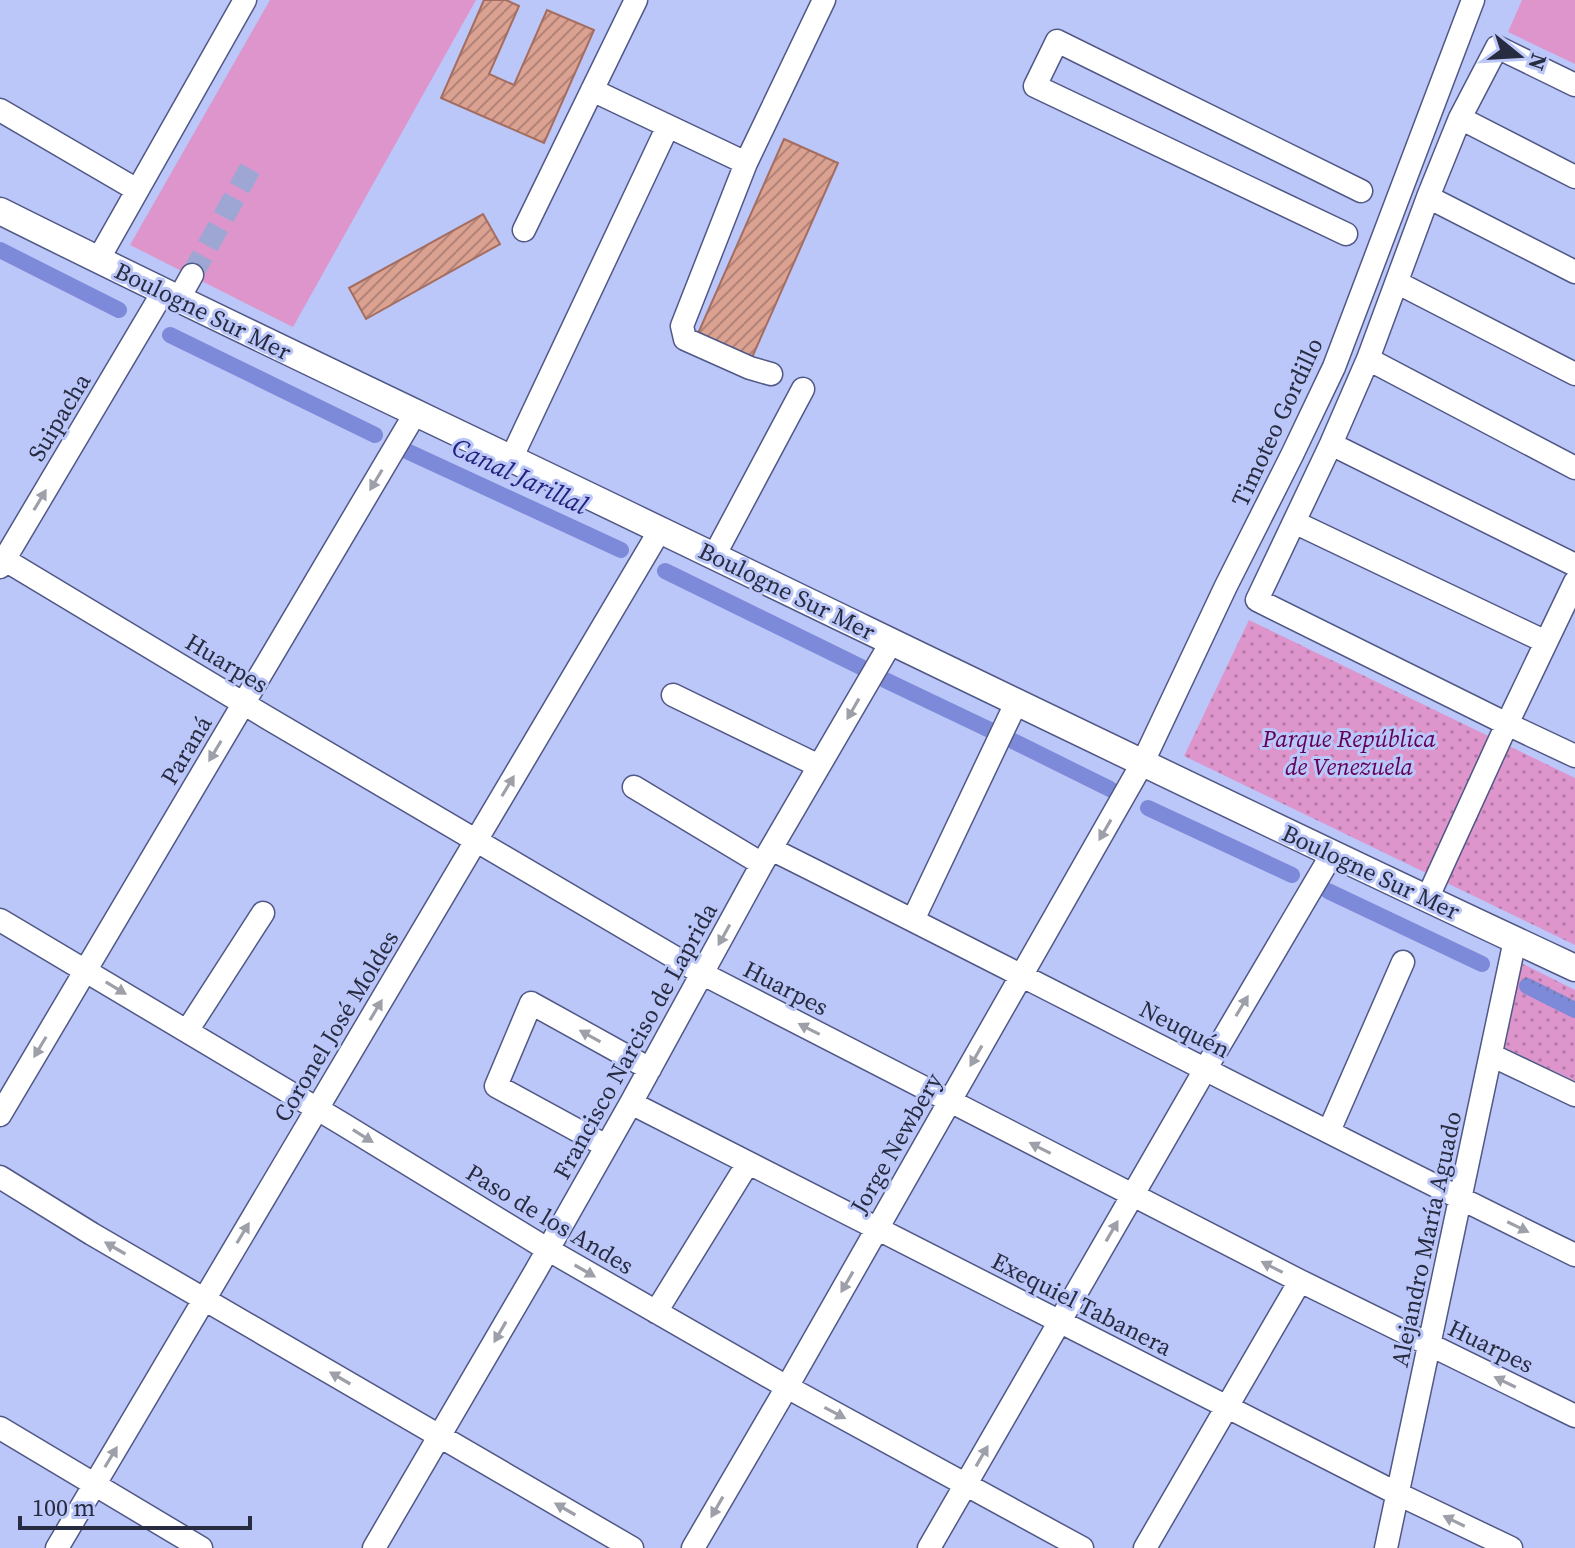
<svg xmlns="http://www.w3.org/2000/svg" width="1575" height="1548" viewBox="0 0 1575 1548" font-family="'Source Serif 4',serif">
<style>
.green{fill:#de95cc}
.park{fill:url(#park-dots)}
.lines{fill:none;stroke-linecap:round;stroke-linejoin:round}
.canal{stroke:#7d89d9;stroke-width:16}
.building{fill:url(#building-hatch);stroke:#a46d5f;stroke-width:2}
.minor-tunnel{stroke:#9ea7d4;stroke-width:22;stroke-dasharray:22 11;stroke-linecap:butt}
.minor-casing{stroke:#505885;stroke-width:25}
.major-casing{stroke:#505885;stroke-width:29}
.path{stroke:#757ca0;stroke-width:3;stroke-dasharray:2 6;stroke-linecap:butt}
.minor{stroke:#fff;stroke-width:22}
.major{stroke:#fff;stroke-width:26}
.oneway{fill:#9ea0a9}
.labels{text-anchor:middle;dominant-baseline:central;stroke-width:6;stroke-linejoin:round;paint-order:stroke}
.street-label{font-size:24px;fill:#282c40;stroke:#bbc6f9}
.park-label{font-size:24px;font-style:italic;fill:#610054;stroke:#bbc6f9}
.water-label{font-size:26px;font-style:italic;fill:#26237f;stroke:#bbc6f9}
</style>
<defs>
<pattern id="park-dots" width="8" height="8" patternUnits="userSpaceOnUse" patternTransform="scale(2)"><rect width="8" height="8" fill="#de95cc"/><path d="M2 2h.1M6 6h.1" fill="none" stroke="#b47aa7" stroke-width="1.8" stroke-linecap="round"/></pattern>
<pattern id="building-hatch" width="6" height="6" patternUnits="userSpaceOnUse" patternTransform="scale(2)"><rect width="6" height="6" fill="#dba191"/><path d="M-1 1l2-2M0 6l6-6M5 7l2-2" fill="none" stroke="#b28378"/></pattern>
</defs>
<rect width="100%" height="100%" fill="#bbc6f9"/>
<path class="green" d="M270 0H476L293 327 130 245Z
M1522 0H1575V64L1508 32Z"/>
<path class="park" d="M1249 620 1575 778V945L1184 756Z
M1521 963 1575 990V1081L1501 1046Z"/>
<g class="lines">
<path class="canal" d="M0 250 119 310
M170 335 375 435
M398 447 621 550
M665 571 861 667
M885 680 992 731
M1013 741 1110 789
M1148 808 1292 875
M1328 891 1482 964
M1527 986 1575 1010"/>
</g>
<path class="building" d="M484 0H506L519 6 489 74 514 85 547 10 594 30 544 143 441 98Z
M784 139 838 163 750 362 696 338Z
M483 214 500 244 366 319 349 288Z"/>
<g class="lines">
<path class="minor-tunnel" d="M192 275 252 165"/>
<g class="minor-casing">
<path id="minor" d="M1575 85 1497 47 1460 118 1428 197 1368 359 1331 444 1257 600 1507 724 1575 756
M592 90 746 163
M0 110 137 190
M1460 118 1575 177
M1428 197 1575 272
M524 230 636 0
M1346 234 1035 86 1057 41 1361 191
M98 260 245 0
M1398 283 1575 374
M178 300 192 275
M1368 359 1575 468
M771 374 750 368 685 339 682 326 746 163 824 0
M1331 444 1575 565
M511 459 668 126
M1294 522 1546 642
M714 556 803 389
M0 557 266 717 703 974 1300 1281 1575 1416
M0 567 163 292
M673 695 819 766
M634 787 762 864
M771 849C1040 983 1305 1123 1575 1255
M1427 899 1507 724 1575 582
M0 920 341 1123 547 1249 787 1387 1082 1548
M913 920 1017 701
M187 1031 263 913
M1491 1055 1575 1095
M631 1103 1398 1494 1511 1548
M0 1115 416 412
M1329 1131 1403 962
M606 1146 496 1086 531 1003 650 1069
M0 1177 92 1234 632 1548
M656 1312 748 1163
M0 1428 201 1548
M57 1548 660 530
M374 1548 534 1274 631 1103 762 864 892 641
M693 1548 787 1387 1143 762 1226 586 1292 455 1334 367 1473 0
M929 1548 1206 1068 1332 854
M1145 1548 1300 1281
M1386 1548 1515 940"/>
</g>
<g class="major-casing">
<path id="major" d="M0 211C220 321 443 425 664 532 967 678 1270 826 1575 968"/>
</g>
<path class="path" d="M1525 978 1575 1003"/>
<use href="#minor" class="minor"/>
<use href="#major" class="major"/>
</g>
<defs><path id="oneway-solid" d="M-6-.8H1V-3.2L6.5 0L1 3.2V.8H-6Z" transform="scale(2)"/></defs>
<g class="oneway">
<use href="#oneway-solid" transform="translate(376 480) rotate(121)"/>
<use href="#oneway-solid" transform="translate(40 500) rotate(-59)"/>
<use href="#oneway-solid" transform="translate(853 709) rotate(120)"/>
<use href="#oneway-solid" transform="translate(215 751) rotate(121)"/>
<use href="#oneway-solid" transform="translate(508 786) rotate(-59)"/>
<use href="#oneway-solid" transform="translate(1105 830) rotate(120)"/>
<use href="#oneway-solid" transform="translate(724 935) rotate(119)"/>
<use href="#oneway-solid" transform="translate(116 988) rotate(31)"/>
<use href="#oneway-solid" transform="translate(1242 1006) rotate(-59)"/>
<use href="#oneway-solid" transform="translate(376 1010) rotate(-59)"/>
<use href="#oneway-solid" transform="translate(809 1029) rotate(-153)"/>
<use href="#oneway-solid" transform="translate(590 1036) rotate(-151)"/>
<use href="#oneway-solid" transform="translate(40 1047) rotate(121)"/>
<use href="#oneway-solid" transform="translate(976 1056) rotate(120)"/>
<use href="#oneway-solid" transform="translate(363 1136) rotate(32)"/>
<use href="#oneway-solid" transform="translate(1040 1148) rotate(-153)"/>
<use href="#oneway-solid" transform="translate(1518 1227) rotate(26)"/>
<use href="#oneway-solid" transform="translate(1112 1231) rotate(-60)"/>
<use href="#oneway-solid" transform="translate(243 1233) rotate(-59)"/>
<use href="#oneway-solid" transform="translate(115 1248) rotate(-150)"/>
<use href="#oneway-solid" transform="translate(1272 1267) rotate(-153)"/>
<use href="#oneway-solid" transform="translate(585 1271) rotate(30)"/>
<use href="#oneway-solid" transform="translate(847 1282) rotate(120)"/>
<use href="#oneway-solid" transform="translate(500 1332) rotate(120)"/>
<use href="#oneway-solid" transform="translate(340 1378) rotate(-150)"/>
<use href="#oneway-solid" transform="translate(1505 1382) rotate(-154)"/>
<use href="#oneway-solid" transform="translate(835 1413) rotate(28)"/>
<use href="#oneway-solid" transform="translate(982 1456) rotate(-60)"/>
<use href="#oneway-solid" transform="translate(111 1457) rotate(-59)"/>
<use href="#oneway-solid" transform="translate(717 1507) rotate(120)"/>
<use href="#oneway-solid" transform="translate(565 1509) rotate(-150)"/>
<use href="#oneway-solid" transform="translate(1454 1521) rotate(-154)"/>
</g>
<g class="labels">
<g class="street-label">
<text transform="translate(203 311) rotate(26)">Boulogne Sur Mer</text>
<text transform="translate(59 417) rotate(-59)">Suipacha</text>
<text transform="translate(1277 422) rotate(-65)">Timoteo Gordillo</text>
<text transform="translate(787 591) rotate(26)">Boulogne Sur Mer</text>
<text transform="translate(227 663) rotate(31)">Huarpes</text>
<text transform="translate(186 750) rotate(-59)">Paraná</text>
<text transform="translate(1371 872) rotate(25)">Boulogne Sur Mer</text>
<text transform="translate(786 988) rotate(27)">Huarpes</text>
<text transform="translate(336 1026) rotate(-59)">Coronel José Moldes</text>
<text transform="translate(1185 1029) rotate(27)">Neuquén</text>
<text transform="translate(635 1041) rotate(-61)">Francisco Narciso de Laprida</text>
<text transform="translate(896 1143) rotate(-60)">Jorge Newbery</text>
<text transform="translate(550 1219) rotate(31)">Paso de los Andes</text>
<text transform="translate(1426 1239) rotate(-78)">Alejandro María Aguado</text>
<text transform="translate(1082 1304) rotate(27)">Exequiel Tabanera</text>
<text transform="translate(1491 1346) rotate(26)">Huarpes</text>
</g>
<g class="park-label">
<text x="1349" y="738">Parque República<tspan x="1349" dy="28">de Venezuela</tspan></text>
</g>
<g class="water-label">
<text transform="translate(520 476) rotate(25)">Canal Jarillal</text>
</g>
</g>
<g transform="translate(1519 56) rotate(108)" stroke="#bbc6f9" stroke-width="6" paint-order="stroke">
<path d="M0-6L14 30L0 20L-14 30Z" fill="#282c40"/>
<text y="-12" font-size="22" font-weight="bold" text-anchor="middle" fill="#282c40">N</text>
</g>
<path d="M20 1516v12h230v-12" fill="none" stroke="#282c40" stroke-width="4"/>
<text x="32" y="1516" font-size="24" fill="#282c40" stroke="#bbc6f9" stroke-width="6" paint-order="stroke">100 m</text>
</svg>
